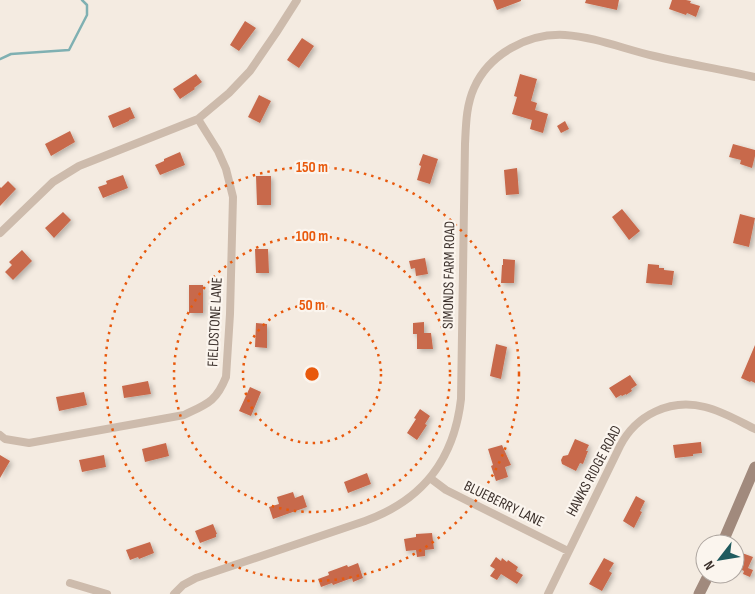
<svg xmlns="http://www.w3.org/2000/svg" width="755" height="594" viewBox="0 0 755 594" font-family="'Sofia Sans Condensed',sans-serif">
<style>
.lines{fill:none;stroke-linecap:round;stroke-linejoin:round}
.stream{stroke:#7fb0b2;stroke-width:2.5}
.building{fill:#c8694b;filter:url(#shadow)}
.minor{stroke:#cdbbac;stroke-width:8}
.secondary{stroke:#a18a7d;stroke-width:11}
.ring{fill:none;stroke:#e8590c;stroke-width:2.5;stroke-dasharray:2.5 5}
.labels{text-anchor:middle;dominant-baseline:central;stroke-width:4.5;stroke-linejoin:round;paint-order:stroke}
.street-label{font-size:15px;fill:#3b302b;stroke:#fbf5ee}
.centre{fill:#e8590c;stroke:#fbf5ee;stroke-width:2.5}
.ring-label{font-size:15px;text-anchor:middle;font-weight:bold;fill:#e8590c;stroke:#fbf5ee;stroke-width:4.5;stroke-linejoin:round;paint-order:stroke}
</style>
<defs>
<filter id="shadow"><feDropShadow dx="2.5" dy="2.5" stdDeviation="2.5" flood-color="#0004"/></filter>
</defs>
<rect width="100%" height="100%" fill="#f4ebe1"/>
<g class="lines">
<path class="stream" d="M0 59 11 54 69 50 87 15V5L82 0"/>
</g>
<path class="building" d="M493 0H521V1L497 10Z
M586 0H619L617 10 585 3Z
M672 0H686L691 1 690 3 700 6 696 17 687 13 686 15 669 9Z
M245 21 256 28 239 51 230 45Z
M302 38 314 46 299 68 287 60Z
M196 74 202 82 194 88 195 89 180 99 173 89Z
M520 74 537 79 531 101 537 103 535 110 548 114 543 133 530 129 532 120 512 114 517 97 514 96Z
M259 95 271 101 260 123 248 117Z
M130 107 135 118 129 120V121L113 128 108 116Z
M565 121 569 129 561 133 557 126Z
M70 131 75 142 51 156 45 144Z
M733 144 755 150V156L752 168 740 164 741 160 729 157Z
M180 152 185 165 160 175 155 165 164 161V159Z
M423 154 438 159 430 184 417 180 421 166 419 165Z
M517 168 519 194 506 195 504 170Z
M123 175 128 188 103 198 98 187 107 184 106 181Z
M256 176H271V205H257Z
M8 181 16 189 0 206V187L1 188Z
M622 209 640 231 629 240 612 217Z
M63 212 71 220 54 238 45 228Z
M740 214 755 218 749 247 733 243Z
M255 249H268L269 273H256Z
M22 250 32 261 13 280 5 272 12 265 9 262Z
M425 258 428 274 416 276 415 268 411 269 409 261Z
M503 259 515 260 514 283H501L502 265H503Z
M648 264 659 265V268H664V270L674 271 672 285 646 283Z
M189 285H203V313H189Z
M424 322V333H431L433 349H417V334H413V323Z
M256 323 267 324V348L255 347Z
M496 344 507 347 501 379 490 376Z
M755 345V383L751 381 750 382 741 378Z
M630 375 637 385 631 389 632 391 626 395V394L622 396 621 395 616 398 609 388Z
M148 381 151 394 124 398 122 386Z
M250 387 261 392 251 416 239 411Z
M84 392 87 405 59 411 56 397Z
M420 409 430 416 425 424 427 425 417 440 407 433 416 419 414 418Z
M575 439 589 445 586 451H588L583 464 580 463 576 471 562 464 561 460 563 456 568 455Z
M701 442 702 453 693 454V456L675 458 673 445Z
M166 443 169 456 145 462 142 449Z
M502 445 511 465 505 467 508 477 496 481 491 466 493 465 488 449Z
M0 455 10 461 0 478Z
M104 455 106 467 82 472 79 460Z
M367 473 371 484 348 493 344 482Z
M293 492 295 498 303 495 307 507 273 519 269 507 279 504 277 497Z
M636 496 645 501 640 511 642 512 634 528 623 521Z
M213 524 217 534H216V537L200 543 195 531Z
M432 533 434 549 425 550V556L417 557 416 550 406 551 404 539 416 537V534Z
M150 542 154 553 139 559 138 557 130 560 126 550Z
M742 553 753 557 748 568 753 570 750 577 743 574 744 571 736 567Z
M496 557 501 561 502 558 507 562 508 560 518 567 516 571 523 575 517 584 501 574 497 580 490 576 495 569 490 566Z
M604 558 614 563 609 571 612 573 602 591 589 584Z
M358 563 363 578 353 582 352 578 333 585 332 583 321 587 318 579 329 575 328 572 347 565 348 567Z"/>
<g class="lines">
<path class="minor" d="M0 233 53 182 79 166 198 119 229 93 250 71 276 33 297 0
M0 435 5 439 29 443 184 415C207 404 216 402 226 377L230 314 233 197 226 169 218 151 198 119
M430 478 446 490 568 551
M70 583 107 594
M174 594 183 585 196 578 365 521C423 500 454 460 461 399L465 144C466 125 466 106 474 88 489 54 528 33 565 35 595 37 624 49 654 56 687 64 721 69 755 77
M548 594 620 446C636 415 670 398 705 407 722 411 739 421 755 429"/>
<path class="secondary" d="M722 544 755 467
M699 594 709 574"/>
</g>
<g class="ring">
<circle cx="312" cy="374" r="69"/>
<circle cx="312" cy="374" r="138"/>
<circle cx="312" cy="374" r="207"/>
</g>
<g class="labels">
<g class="street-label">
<text transform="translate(449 275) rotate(-89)">SIMONDS FARM ROAD</text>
<text transform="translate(215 322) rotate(-87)">FIELDSTONE LANE</text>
<text transform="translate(594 471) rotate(-62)">HAWKS RIDGE ROAD</text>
<text transform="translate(504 504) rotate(26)">BLUEBERRY LANE</text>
</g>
</g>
<circle cx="312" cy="374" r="8" class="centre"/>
<g class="ring-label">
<text x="312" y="172">150 m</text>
<text x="312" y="241">100 m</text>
<text x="312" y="310">50 m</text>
</g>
<g transform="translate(720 559) rotate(239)"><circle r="24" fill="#fbf5ee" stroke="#aea6a0"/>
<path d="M0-4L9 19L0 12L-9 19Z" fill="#1f5a5e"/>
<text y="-8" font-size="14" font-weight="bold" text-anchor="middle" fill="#3b302b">N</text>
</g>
</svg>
